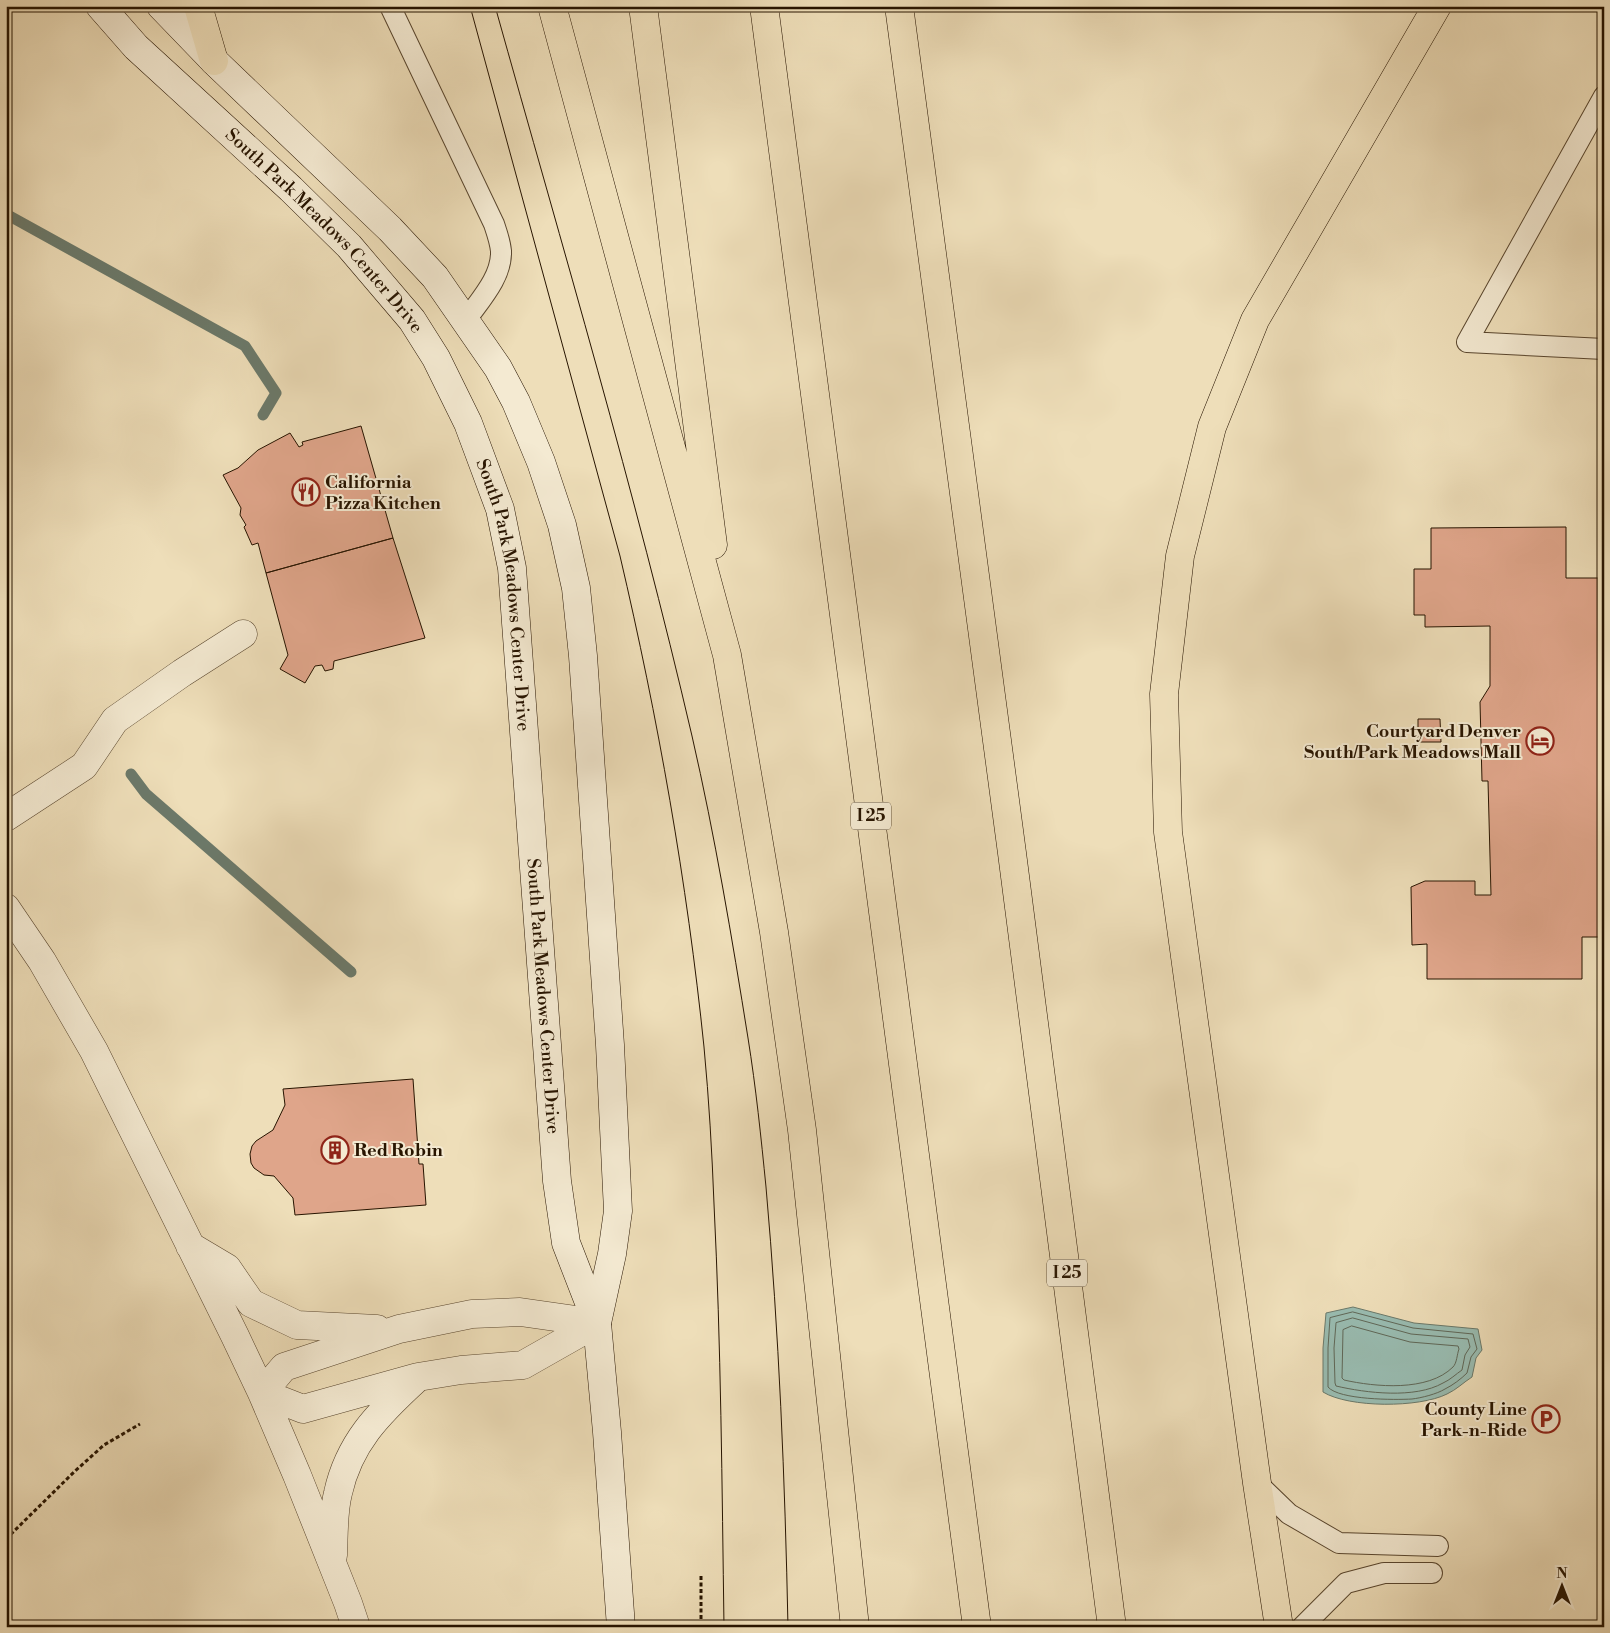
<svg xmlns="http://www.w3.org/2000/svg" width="1610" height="1633" viewBox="0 0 1610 1633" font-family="'Libre Bodoni',serif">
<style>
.water{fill:#99bcb1;stroke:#6b796a}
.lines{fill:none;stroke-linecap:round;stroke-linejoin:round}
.shore{stroke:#606858;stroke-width:1}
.stream{stroke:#6b796a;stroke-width:11}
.building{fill:#dfa58a;stroke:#271400}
.lane-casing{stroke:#59462e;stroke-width:22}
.street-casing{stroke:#59462e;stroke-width:29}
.secondary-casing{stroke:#271400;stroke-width:29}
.highway-casing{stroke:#271400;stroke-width:29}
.path{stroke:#271400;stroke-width:3;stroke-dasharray:4 2.5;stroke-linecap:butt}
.lane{stroke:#f4ead2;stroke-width:20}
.street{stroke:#f4ead2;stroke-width:28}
.secondary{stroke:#f4ead2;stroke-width:28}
.highway{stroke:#eedeb9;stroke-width:28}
.tram{stroke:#271400;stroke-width:1}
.labels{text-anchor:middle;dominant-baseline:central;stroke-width:4;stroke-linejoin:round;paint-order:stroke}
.shield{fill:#f4ead2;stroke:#64543f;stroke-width:1}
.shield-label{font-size:16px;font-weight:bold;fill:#271400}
.street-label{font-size:18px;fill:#271400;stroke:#f4ead2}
.poi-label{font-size:18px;font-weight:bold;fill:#271400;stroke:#f4ead2;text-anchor:start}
</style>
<rect width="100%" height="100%" fill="#eedeb9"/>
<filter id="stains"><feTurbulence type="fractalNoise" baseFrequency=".004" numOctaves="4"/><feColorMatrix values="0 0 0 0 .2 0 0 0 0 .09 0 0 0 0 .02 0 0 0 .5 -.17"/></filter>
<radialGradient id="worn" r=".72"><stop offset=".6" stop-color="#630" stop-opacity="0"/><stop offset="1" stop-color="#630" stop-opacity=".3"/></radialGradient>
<path class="water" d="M1353 1307 1414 1323 1478 1329 1482 1350 1476 1358 1472 1377C1464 1382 1456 1390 1447 1394 1419 1408 1349 1408 1323 1392V1348L1326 1313Z"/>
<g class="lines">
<path class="shore" d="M1353 1312 1413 1328 1473 1334 1477 1349 1471 1357 1467 1373C1461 1379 1453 1385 1445 1389 1437 1394 1421 1398 1412 1399 1395 1400 1339 1400 1328 1387V1348L1330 1318Z
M1353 1318 1411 1334 1468 1339 1470 1347 1465 1355 1462 1370C1456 1374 1450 1380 1443 1383 1415 1399 1366 1393 1336 1386L1335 1383 1334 1348 1336 1323Z
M1352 1326 1410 1342 1458 1346 1459 1349C1457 1354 1457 1363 1453 1367 1428 1392 1375 1387 1344 1380L1342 1378 1343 1330Z"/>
<path class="stream" d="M6 214 245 346 276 393 263 415
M131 774 146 794 351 972"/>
</g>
<path class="building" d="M361 426 393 538 266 573 258 543 252 545 244 527 246 525 240 515 241 508 223 475 238 468 258 450 290 433 299 447 303 445 302 442Z
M1566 527V578H1598L1599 937H1582V979H1427V944L1412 945 1411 887 1425 881H1475V895H1491L1488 781H1482L1480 702 1490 686V626L1425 627V615H1414V569H1431V528Z
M393 538 425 638 334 661 333 669 325 671 322 665 315 666 305 683 280 669 288 655 266 573Z
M1418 719H1440L1441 742H1418Z
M413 1079 419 1164H423L426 1205 295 1215 293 1198 274 1176 264 1175 254 1168 251 1163 250 1154 252 1146 256 1141 273 1130 285 1105 283 1089Z"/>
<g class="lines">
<g class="lane-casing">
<path id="lane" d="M390 6 494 224C497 233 500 241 501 251 502 277 480 300 466 320
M1604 96 1467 342 1604 349
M1257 1483 1289 1514 1339 1543 1438 1546
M1302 1627 1346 1583 1384 1573H1432"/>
</g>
<g class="street-casing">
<path id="street" d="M6 817 84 766 115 720 182 673 243 634
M6 908 42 961 94 1051 235 1336 262 1393 297 1475 348 1603 356 1627
M190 1246 227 1268 251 1303 297 1325 377 1329
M262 1393 284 1367 399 1329 472 1314 520 1312 597 1323
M262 1393 303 1409 418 1377 461 1370 523 1365 597 1323
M333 1555C334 1536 333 1512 338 1493 349 1443 378 1414 415 1380"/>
</g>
<g class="secondary-casing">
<g id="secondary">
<path id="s1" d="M100 6 136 47 291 189 349 246 412 320 436 358 468 423 500 509 512 568 557 1181 566 1243 597 1323 607 1432 621 1627"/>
<path d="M161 6 214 61 390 229 435 277 498 368 516 402 541 462 562 525 576 588 583 656 610 1045 618 1211 612 1254 597 1323"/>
</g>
</g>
<g class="highway-casing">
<path id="highway" d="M198 6 214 61
M552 6 727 655 774 932 802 1130 855 1627
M643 6 713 545
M764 6 977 1627
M899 6 1012 853 1112 1627
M1279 1627 1257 1483 1168 832 1164 694 1180 556 1212 427 1255 320 1437 6"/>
</g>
<path class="path" d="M6 1539 74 1472 104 1445 140 1424
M701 1576V1627H708"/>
<use href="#lane" class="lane"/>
<use href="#street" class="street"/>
<use href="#secondary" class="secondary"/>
<use href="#highway" class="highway"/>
<path class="tram" d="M470 6 620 556C658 718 687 882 704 1047 709 1100 712 1152 714 1204 721 1345 722 1486 724 1627
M495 6C563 249 635 491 692 736 715 836 732 938 748 1038 756 1088 761 1137 766 1187 779 1333 785 1480 788 1627"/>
</g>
<defs>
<g id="restaurant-ring" transform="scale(1.4375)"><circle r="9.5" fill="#f4ead2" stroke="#8f2418" stroke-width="1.5"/><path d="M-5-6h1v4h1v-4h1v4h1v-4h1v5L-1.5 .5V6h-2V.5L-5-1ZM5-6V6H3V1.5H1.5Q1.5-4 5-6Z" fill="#8f2418"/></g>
<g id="hotel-ring" transform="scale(1.4375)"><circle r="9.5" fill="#f4ead2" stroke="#8f2418" stroke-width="1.5"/><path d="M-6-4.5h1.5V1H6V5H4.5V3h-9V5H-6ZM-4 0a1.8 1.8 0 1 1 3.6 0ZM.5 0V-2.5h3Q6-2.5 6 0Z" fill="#8f2418"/></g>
<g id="building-ring" transform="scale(1.4375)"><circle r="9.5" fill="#f4ead2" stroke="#8f2418" stroke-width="1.5"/><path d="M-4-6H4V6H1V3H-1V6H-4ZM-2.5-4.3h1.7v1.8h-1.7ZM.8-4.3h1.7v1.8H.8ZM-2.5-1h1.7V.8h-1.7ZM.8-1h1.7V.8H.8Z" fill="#8f2418"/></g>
<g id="parking-ring" transform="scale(1.4375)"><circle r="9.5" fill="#f4ead2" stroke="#8f2418" stroke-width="1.5"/><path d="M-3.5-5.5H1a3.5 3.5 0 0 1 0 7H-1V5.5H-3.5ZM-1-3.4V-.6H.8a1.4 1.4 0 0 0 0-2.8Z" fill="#8f2418"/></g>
</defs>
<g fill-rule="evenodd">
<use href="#restaurant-ring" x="306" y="492"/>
<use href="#hotel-ring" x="1540" y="741"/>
<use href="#building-ring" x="335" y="1150"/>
<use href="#parking-ring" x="1546" y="1419"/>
</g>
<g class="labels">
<g class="shield">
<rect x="851" y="802.5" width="40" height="27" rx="4"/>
<rect x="1047" y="1259.5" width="40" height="27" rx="4"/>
</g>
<g class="shield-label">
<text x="871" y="816">I 25</text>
<text x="1067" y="1273">I 25</text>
</g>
<g class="street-label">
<text stroke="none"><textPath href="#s1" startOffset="318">South Park Meadows Center Drive</textPath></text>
<text stroke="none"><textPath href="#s1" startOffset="738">South Park Meadows Center Drive</textPath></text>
<text stroke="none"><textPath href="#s1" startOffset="1142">South Park Meadows Center Drive</textPath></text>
</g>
<g class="poi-label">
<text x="325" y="482">California<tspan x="325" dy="21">Pizza Kitchen</tspan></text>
<text x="1521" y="731" text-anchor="end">Courtyard Denver<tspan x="1521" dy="21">South/Park Meadows Mall</tspan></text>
<text x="354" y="1150">Red Robin</text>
<text x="1527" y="1409" text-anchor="end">County Line<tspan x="1527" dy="21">Park-n-Ride</tspan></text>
</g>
</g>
<rect width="1610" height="1633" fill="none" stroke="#eedeb9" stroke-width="25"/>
<rect x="8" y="8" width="1595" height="1618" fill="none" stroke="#271400" stroke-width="2.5"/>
<rect x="12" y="12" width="1585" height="1608" fill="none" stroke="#271400"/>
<g transform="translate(1562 1586)" stroke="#f4ead2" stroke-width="4" paint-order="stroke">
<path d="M0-4L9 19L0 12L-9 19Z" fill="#271400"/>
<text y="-8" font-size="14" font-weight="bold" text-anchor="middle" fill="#271400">N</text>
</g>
<rect width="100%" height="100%" filter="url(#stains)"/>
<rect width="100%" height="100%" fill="url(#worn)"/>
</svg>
